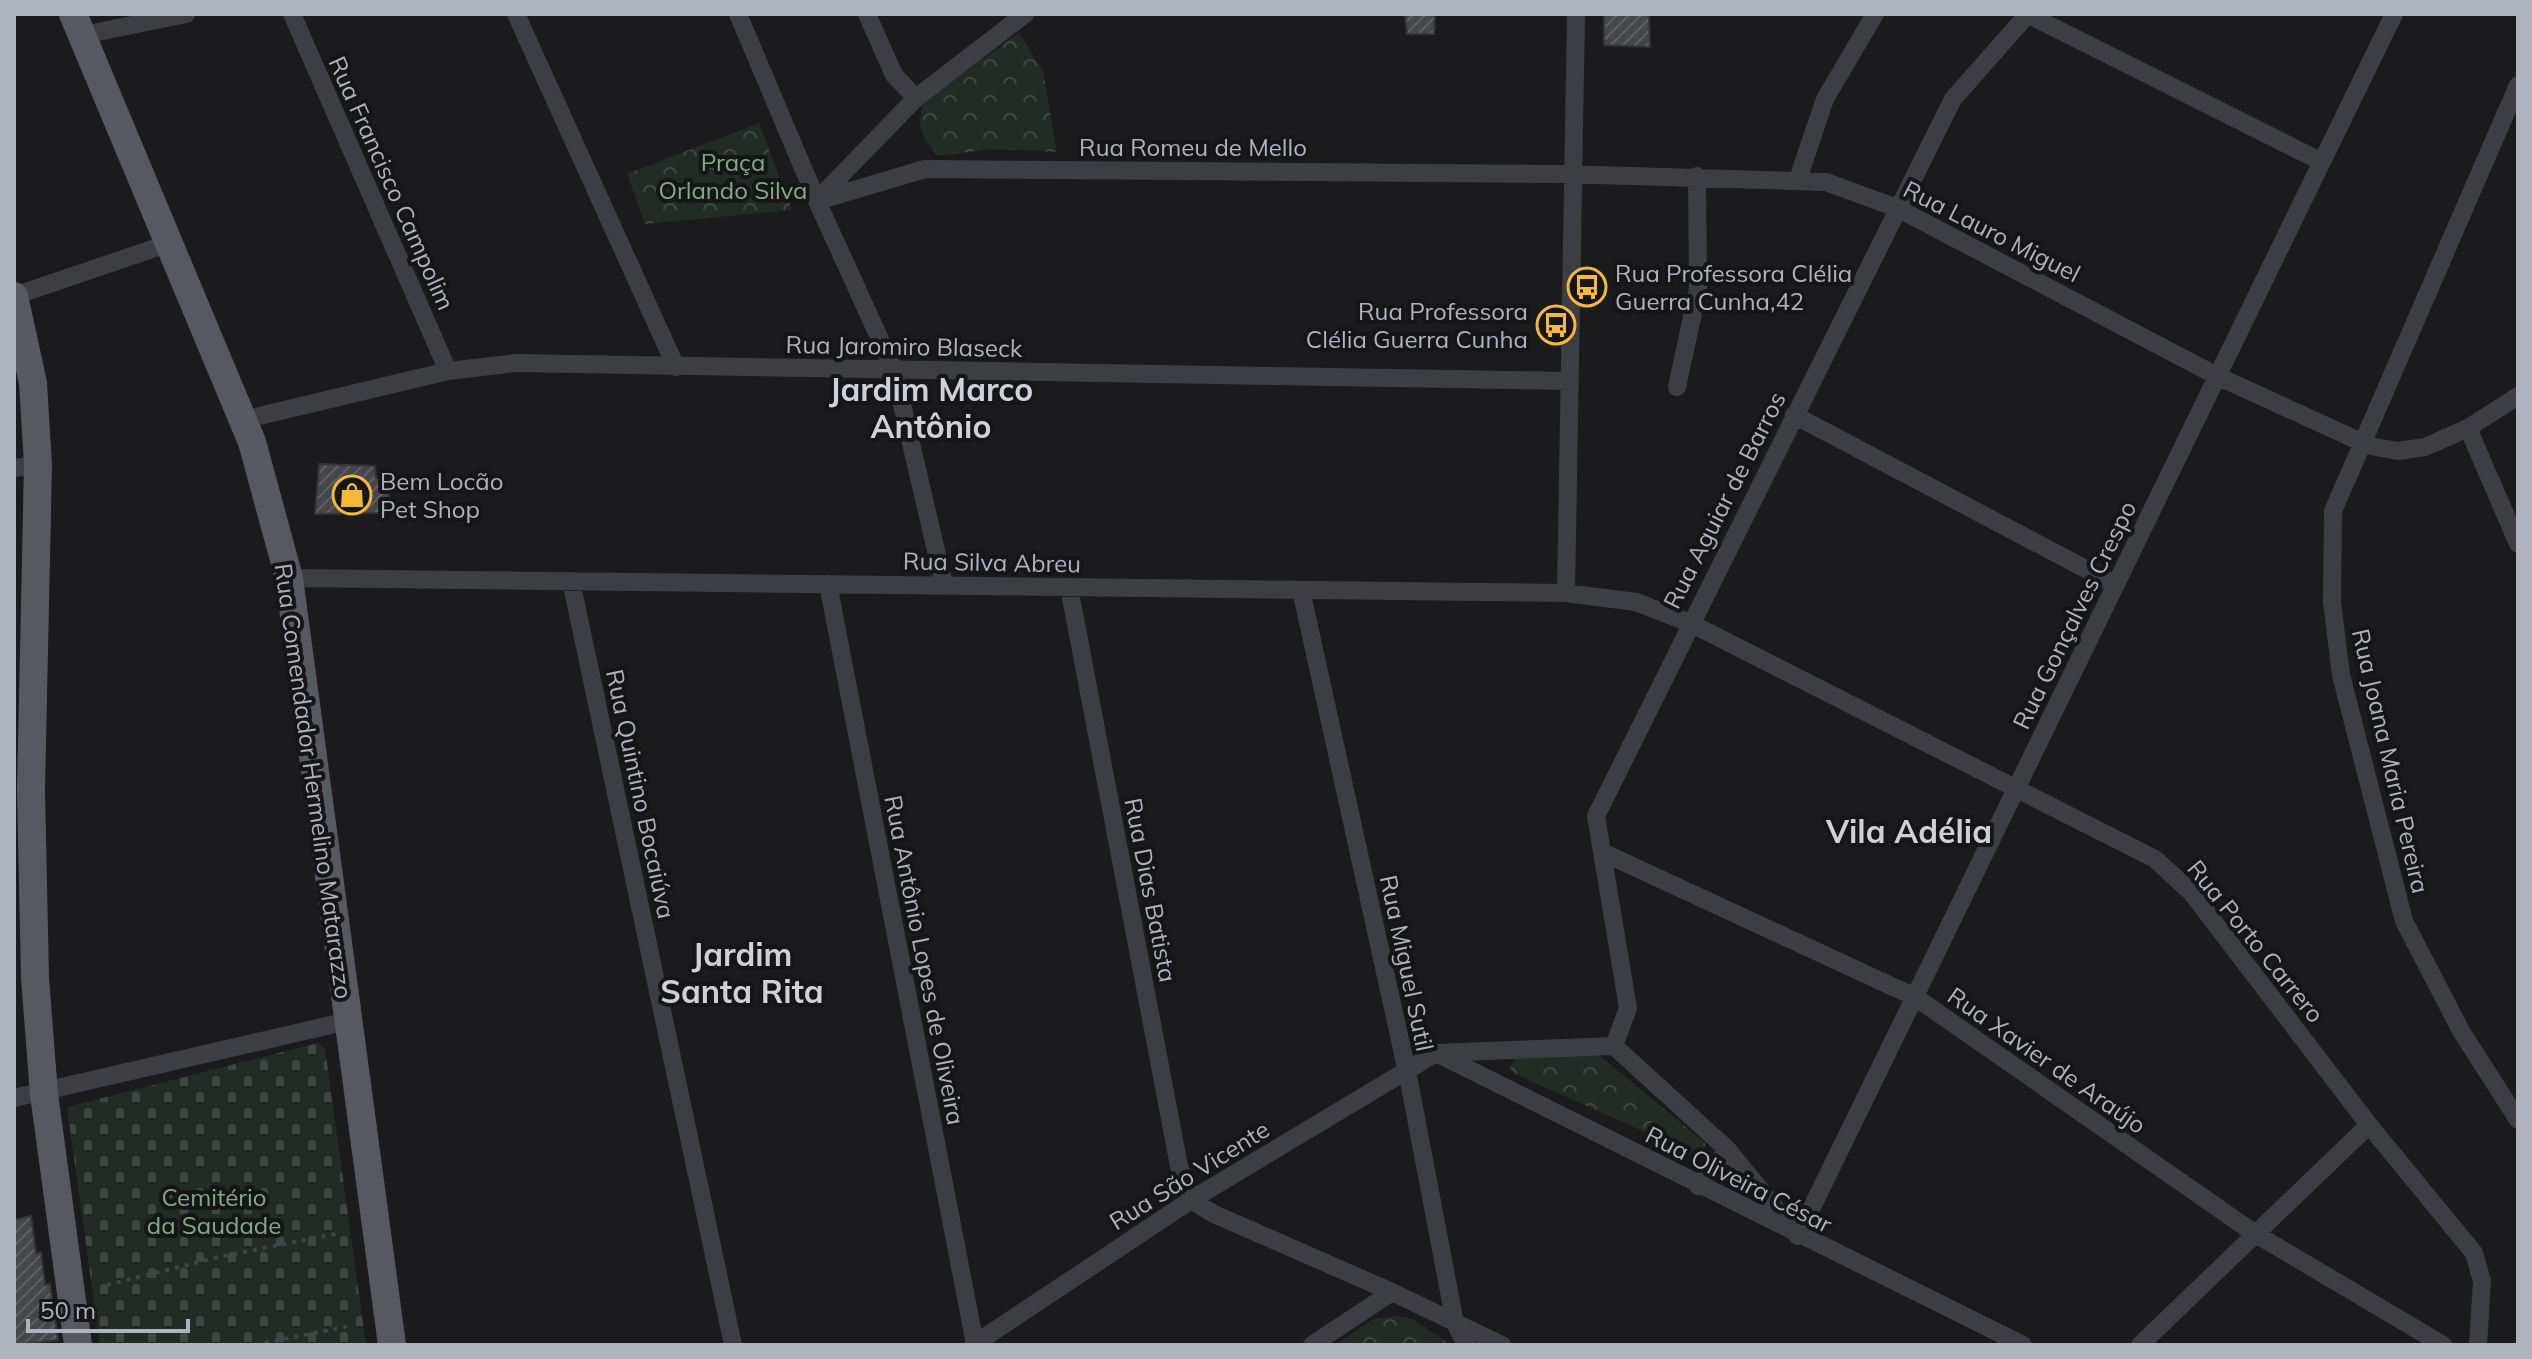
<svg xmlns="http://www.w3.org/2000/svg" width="2532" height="1359" viewBox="0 0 2532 1359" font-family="Mulish,sans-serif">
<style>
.cemetery{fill:url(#cemetery-stones)}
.park{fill:url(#park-crowns)}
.building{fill:url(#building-hatch);stroke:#353539;stroke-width:2}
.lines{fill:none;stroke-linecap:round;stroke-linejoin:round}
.path{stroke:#414349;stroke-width:4;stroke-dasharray:4 6;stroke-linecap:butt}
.minor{stroke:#3d3e44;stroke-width:18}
.primary{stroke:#575961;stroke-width:28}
.labels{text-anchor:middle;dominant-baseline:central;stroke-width:8;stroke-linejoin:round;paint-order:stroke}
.street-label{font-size:24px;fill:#adb2bd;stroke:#161618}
.park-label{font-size:24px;fill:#84a887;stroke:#161618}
.poi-label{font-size:24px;fill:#adb2bd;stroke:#161618;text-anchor:start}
.district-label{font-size:32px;font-weight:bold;fill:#ced1d8;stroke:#161618}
</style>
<defs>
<pattern id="cemetery-stones" width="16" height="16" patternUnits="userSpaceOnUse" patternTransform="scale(2)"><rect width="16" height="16" fill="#222b24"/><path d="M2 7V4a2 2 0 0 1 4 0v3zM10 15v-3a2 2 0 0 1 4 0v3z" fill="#3f4742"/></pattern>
<pattern id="park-crowns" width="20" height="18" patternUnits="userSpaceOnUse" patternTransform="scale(2)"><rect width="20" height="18" fill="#222b24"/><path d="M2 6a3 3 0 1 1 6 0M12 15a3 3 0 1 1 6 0" fill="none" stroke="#3f4742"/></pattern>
<pattern id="building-hatch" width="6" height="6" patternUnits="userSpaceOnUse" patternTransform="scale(2)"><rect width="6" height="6" fill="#45464a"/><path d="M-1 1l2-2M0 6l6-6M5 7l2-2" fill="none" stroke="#5d5e62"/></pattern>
</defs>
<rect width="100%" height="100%" fill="#1b1b1d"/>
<path class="cemetery" d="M318 1043 325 1049 366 1345H100L67 1107Z"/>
<path class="park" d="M1019 33 1043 71 1057 152 992 149 938 156C922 137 915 125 924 101Z
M759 123 792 210 645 224 627 174Z
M1599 1055 1705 1143 1706 1154 1701 1157 1513 1073 1510 1067 1517 1057Z
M1395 1316 1412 1319 1451 1345H1334L1373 1319Z"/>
<path class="building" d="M1405 14H1435L1434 34H1407Z
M1604 14H1649L1650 47 1604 45Z
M319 464 375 466 376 478 390 475 388 513 315 514Z
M31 1216 36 1253H41L45 1285 50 1284 58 1340 14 1345V1220Z"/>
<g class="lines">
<path class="path" d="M107 1285 223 1256 341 1233
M255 1345 349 1326"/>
<path class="minor" d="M292 14 448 371
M516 14 676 367
M738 14 817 201 894 370 944 585
M867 14 894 75 916 98
M2027 14 2322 162
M83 35 186 14
M2518 85 2333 511 2332 602 2341 675 2404 921 2461 1031 2518 1120
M1798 179 1825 99 1875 14
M819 198 916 98 1025 14
M817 201 925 169 1564 174 1826 182 1897 208 2217 376 2370 446 2398 451 2425 447 2468 428 2518 396
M14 296 167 244
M1677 387 1698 289 1697 176
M1794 415 2116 585
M243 420 448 371 516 363 1570 381
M2468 428 2518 544
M14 468 38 465
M289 578 1566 593 1636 602 1690 623 2155 859 2191 892 2369 1125 2474 1253 2482 1281 2478 1345
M571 581 733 1345
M828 584 975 1344
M1069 587 1179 1166 1191 1200
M1301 590 1409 1081 1455 1323 1466 1345
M1566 593 1576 14
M1602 852 1915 997 2254 1233 2443 1345
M1614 1046 1628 1008 1596 816 1953 99 2028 14
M1438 1054 2023 1345
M14 1098 348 1021
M1698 1186 1728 1150
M1191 1200 1214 1214 1392 1292 1502 1345
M1798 1236 2394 14
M973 1345 1191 1200 1436 1053 1614 1046 1728 1150 1798 1236
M1312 1345 1392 1292
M2140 1345 2369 1125"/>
<path class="primary" d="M73 14 252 442 289 578 392 1345
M14 296 33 383 38 465 31 790 35 978 44 1094 78 1345"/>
</g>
<defs>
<g id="bus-ring" transform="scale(2)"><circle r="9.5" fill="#161618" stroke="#f5b93a" stroke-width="1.5"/><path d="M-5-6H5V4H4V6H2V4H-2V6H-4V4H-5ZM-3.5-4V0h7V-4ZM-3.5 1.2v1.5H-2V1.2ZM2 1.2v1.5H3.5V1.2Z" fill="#f5b93a"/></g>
<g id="shop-ring" transform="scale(2)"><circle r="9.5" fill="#161618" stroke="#f5b93a" stroke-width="1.5"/><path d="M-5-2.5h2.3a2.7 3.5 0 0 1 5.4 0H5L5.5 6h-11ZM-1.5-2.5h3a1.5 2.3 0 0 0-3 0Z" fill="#f5b93a"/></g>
</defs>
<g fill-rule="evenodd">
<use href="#bus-ring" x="1587" y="287"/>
<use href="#bus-ring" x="1556" y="325"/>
<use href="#shop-ring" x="352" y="495"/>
</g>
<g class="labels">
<g class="street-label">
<text x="1193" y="147">Rua Romeu de Mello</text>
<text transform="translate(392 183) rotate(66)">Rua Francisco Campolim</text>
<text transform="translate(1992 231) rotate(27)">Rua Lauro Miguel</text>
<text transform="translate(904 346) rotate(1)">Rua Jaromiro Blaseck</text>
<text transform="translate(1724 500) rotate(-63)">Rua Aguiar de Barros</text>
<text transform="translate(992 562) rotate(1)">Rua Silva Abreu</text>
<text transform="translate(2074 615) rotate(-64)">Rua Gonçalves Crespo</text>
<text transform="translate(2391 761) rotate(77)">Rua Joana Maria Pereira</text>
<text transform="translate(314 781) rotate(82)">Rua Comendador Hermelino Matarazzo</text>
<text transform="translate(641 794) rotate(78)">Rua Quintino Bocaiúva</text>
<text transform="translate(1151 890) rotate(79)">Rua Dias Batista</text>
<text transform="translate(2256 941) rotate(51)">Rua Porto Carrero</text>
<text transform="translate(925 960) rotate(79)">Rua Antônio Lopes de Oliveira</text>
<text transform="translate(1407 963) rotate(78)">Rua Miguel Sutil</text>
<text transform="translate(2047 1060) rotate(35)">Rua Xavier de Araújo</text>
<text transform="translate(1189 1175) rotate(-32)">Rua São Vicente</text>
<text transform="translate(1739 1179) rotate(27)">Rua Oliveira César</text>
</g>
<g class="park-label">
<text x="733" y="162">Praça<tspan x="733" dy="28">Orlando Silva</tspan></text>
<text x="214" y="1197">Cemitério<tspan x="214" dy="28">da Saudade</tspan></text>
</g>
<g class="poi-label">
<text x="1615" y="273">Rua Professora Clélia<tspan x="1615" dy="28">Guerra Cunha,42</tspan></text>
<text x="1528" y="311" text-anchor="end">Rua Professora<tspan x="1528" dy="28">Clélia Guerra Cunha</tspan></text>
<text x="380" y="481">Bem Locão<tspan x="380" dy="28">Pet Shop</tspan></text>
</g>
<g class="district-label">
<text x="931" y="389">Jardim Marco<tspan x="931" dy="37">Antônio</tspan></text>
<text x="1909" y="831">Vila Adélia</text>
<text x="742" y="954">Jardim<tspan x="742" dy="37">Santa Rita</tspan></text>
</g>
</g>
<rect width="2532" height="1359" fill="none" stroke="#adb2bd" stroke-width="32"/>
<path d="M28 1319v12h160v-12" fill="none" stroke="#adb2bd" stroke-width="4"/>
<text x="40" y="1319" font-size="24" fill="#adb2bd" stroke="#161618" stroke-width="6" paint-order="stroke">50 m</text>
</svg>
